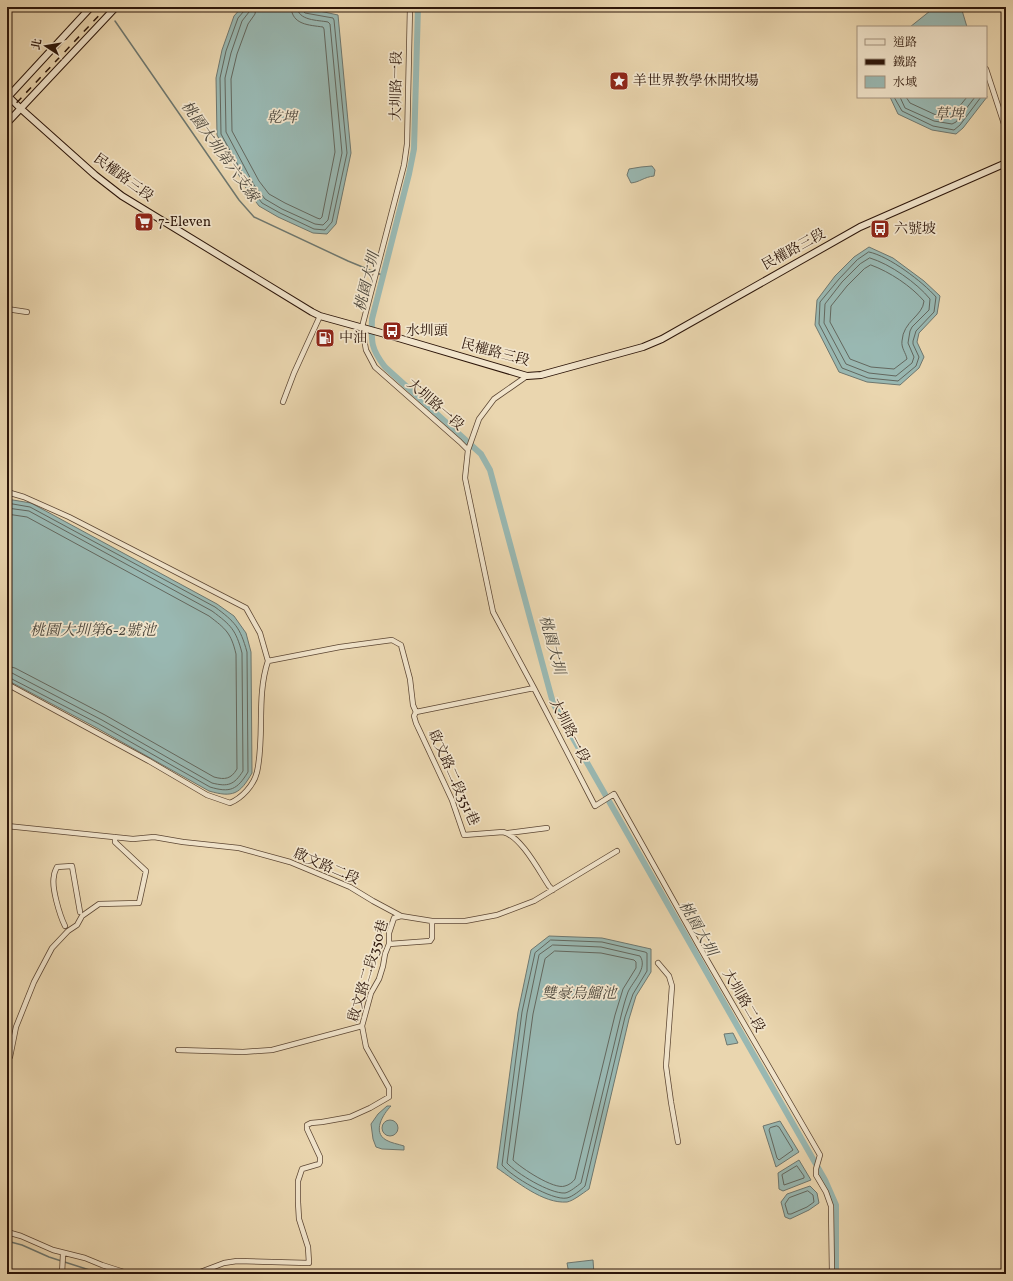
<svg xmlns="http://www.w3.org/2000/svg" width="1013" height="1281" viewBox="0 0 1013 1281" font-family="Vollkorn,'Noto Serif TC',serif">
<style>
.water{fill:#99b8b2;stroke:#6e776f}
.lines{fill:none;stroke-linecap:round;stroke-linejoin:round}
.shore{stroke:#63675e;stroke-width:1}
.stream{stroke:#6e776f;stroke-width:1.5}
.canal{stroke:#99b8b2;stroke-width:6}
.street-casing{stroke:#5c4633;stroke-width:6}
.secondary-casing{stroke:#2d160a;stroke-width:8}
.street{stroke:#f1e4cb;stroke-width:4.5}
.secondary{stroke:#f1e4cb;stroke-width:6}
.rail{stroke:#2d160a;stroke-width:1.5;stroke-dasharray:7 7;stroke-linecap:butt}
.labels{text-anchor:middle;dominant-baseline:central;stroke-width:3.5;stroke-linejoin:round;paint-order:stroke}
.poi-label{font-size:14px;fill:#2d160a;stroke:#f1e4cb;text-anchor:start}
.street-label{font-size:14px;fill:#2d160a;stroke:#f1e4cb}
.water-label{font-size:15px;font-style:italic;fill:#4d473c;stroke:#f1e4cb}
</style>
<rect width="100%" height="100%" fill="#ead6af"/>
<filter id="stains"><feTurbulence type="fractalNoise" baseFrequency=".005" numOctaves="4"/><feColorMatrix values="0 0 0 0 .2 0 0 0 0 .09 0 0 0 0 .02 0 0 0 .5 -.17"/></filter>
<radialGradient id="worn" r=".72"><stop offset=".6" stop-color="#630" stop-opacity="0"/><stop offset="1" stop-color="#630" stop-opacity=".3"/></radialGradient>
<path class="water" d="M242 7H301L338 15 351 153 336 224 327 234 313 233 278 217 259 206 247 190 217 135 216 78 222 50 234 16Z
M935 7H961L967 27H910Z
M986 94 987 97 963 128 956 134 932 130 898 114 890 97H986Z
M652 166 655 170 654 176C644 177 640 182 631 183L627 175 629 169 641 167Z
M869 247 893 258 924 281 940 296 937 314 919 333 917 342 924 357 919 368 900 385 867 382 839 372 815 325 817 300 835 276 854 257Z
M7 499 31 503 217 604 234 616 246 633 251 652 252 773C240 794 233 798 209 791L97 728 7 680Z
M549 936 602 938 651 949V972L636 996 629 1019 589 1189C583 1193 573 1201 567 1202 543 1204 516 1181 497 1168L518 1012 531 950Z
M733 1033 738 1043 727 1045 724 1034Z
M387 1106H391C383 1114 372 1132 386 1140 391 1143 398 1144 404 1146V1150L382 1149 376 1147 373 1139 371 1124 378 1114Z
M382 1128a8 8 0 1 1 16 0a8 8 0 1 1-16 0Z
M780 1121 799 1152 776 1167 763 1126Z
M799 1160 811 1180 783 1191 779 1189 778 1173Z
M810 1186 817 1193 819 1203 809 1210 790 1219 785 1217 781 1202 787 1194Z
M593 1260 594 1274H569L567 1263Z"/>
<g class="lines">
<path class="shore" d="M245 7 244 11 238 18 226 51 220 78 221 134 250 187 262 203 280 213 314 229 325 230 332 222 347 153 334 20 333 18 305 13 303 11 302 7
M250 7 249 12 242 21 231 53 225 78 226 132 254 185 265 199 282 209 315 224 323 225 328 220 342 153 330 24 328 22C318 20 298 21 297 7
M256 7 255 14 248 24 237 54 231 79 232 131 259 181 269 194 285 203 317 218 320 219 322 217 335 152 324 29 323 27C309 25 292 25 291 7
M894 97 902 111 933 126 954 130 960 125 981 97
M900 97 905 108 934 121 952 124 956 122 975 97
M906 97 910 103 936 115 950 118 967 97
M869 252C889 256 923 282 936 297L934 312 916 331 913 341V344L919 357 916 366 898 381 868 378 842 368 819 324 820 302 839 279 857 260Z
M870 258C890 264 917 283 930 299L929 310 912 327 910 331 908 343 914 357 912 363 896 376 869 373 846 364 824 323 825 304 842 282 860 264Z
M871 265C890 272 911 286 924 301 923 316 903 321 902 341 901 348 906 353 907 359L894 369 871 367 850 359 830 322 831 306 847 286 864 269Z
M7 503 30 507 215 607C235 622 240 627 247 652L248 772C237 790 230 793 210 787L99 724 10 678 7 677
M7 508 29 511 212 611C231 625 236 630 242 653L243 771C234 785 228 787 212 783L102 720 12 673 7 672
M7 514 27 517 209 616C226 629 231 633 236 654L237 769C231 779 225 780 214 777L105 715 15 668 7 666
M551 940 602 942 645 952 647 953V971L633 994 625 1017 585 1186C581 1190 572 1197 567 1198 552 1201 511 1176 502 1165L522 1012 535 953Z
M553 945 601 947 640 956C648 968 633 981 628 992 625 1000 623 1008 621 1016L581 1183C577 1186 570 1192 565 1193 550 1194 516 1173 507 1163L527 1013 539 955Z
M555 951 601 953 634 960 636 962V968L623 989 615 1015 575 1179C573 1182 569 1185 565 1186 554 1190 521 1168 513 1160L533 1014 545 959Z
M777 1126 779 1127 793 1150 779 1160 777 1158 769 1130 770 1128Z
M797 1166 804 1176V1178L784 1185 782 1175Z
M808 1191 813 1195 814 1202 807 1207 791 1214H788L785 1204 789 1198Z"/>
<path class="stream" d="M105 7 107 9
M115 21 239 200 254 217 348 261 382 275
M7 1241 22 1245 49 1257 102 1274
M229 1274 235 1272 374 1274"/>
<path class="canal" d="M418 7 414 149 409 174 372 319C371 342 371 349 385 367L481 454 490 470 553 703 825 1180 836 1205V1274"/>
<g class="street-casing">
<path id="street" d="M410 7 407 144 404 165 362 327 366 350 375 367 460 442 468 450 465 478 493 612 534 688 595 806 614 794 699 946 820 1155 816 1169V1175L826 1192 831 1206 832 1274
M986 69 1006 130
M7 309 27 312
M283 402 294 373 320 316
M468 450 479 419 494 399 527 376
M7 492 24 497 69 517 246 608 260 633 268 661
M7 684 149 761 207 795 230 803C242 798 254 785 257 772 265 736 256 697 268 661L340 647 392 640 401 645 410 679 413 705 416 712 414 716 416 723 452 800 464 835 503 832C521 836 539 871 549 886L553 890
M416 712 534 688
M7 826 133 839 154 837 183 842 239 848 290 862 350 887 373 901 401 916 432 921H465L497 915 534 901 617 851
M508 833 547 828
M65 926C60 916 51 887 54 876 54 873 56 869 57 867L72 866 80 912
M389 944 430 941 432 938V921
M658 963 669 976 672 986 666 1066 671 1102 678 1142
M178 1050 243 1052 272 1050 362 1026
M7 1059 10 1057 16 1027 34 982 52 948 68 931 77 925 82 916 99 904 139 903 146 871 115 842V837
M7 1232 21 1236 53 1250 85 1258 102 1265 130 1274
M62 1274 63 1254
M195 1274 224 1263 237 1261 309 1263 308 1247 299 1219 298 1202V1181L302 1169 319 1164 320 1162V1157L307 1129V1125L311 1123 322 1122 350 1117 370 1108 389 1097V1088L366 1047 362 1026 371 993 379 979 383 966 385 954 389 944V933L394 918 401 916"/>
</g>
<g class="secondary-casing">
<path id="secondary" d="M7 95 20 108 95 175 122 196 312 312 320 316 385 334 527 376 541 375 643 347 662 339 860 227 1006 163
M7 98 91 7
M7 123 116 7"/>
</g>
<use href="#street" class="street"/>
<use href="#secondary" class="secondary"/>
<path class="rail" d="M7 113 107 7"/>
</g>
<defs>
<g id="sight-square" transform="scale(1)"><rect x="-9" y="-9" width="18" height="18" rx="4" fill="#8f2418" stroke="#f1e4cb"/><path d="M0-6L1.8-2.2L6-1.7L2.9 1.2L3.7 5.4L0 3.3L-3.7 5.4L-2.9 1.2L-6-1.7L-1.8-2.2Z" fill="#fff"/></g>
<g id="supermarket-square" transform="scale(1)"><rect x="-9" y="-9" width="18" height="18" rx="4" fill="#8f2418" stroke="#f1e4cb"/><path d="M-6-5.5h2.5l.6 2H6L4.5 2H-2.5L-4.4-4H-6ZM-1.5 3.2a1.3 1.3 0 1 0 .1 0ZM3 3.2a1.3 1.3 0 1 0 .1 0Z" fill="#fff"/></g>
<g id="bus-square" transform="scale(1)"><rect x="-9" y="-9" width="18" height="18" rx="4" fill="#8f2418" stroke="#f1e4cb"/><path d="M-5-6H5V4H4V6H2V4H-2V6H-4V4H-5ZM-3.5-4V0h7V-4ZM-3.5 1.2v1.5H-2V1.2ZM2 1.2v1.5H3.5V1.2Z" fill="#fff"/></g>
<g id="fuel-square" transform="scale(1)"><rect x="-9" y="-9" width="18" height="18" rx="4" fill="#8f2418" stroke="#f1e4cb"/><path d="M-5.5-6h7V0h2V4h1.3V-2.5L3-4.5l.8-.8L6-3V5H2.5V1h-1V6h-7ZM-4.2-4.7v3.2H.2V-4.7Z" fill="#fff"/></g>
</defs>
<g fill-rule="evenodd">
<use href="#sight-square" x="619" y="81"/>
<use href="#supermarket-square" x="144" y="222"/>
<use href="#bus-square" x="880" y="229"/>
<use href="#bus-square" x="392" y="331"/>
<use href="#fuel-square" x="325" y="338"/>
</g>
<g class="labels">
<g class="poi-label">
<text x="633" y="81">羊世界教學休閒牧場</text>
<text x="158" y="222">7-Eleven</text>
<text x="894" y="229">六號坡</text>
<text x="406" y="331">水圳頭</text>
<text x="339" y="338">中油</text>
</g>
<g class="street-label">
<text transform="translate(397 86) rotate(-89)">大圳路一段</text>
<text transform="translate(123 178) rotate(36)">民權路三段</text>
<text transform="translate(794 250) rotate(-29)">民權路三段</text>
<text transform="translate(495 353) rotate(15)">民權路三段</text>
<text transform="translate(435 405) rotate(41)">大圳路一段</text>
<text transform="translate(569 731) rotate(63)">大圳路一段</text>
<text transform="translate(453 778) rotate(66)">啟文路二段351巷</text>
<text transform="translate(326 867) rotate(23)">啟文路二段</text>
<text transform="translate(369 971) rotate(-73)">啟文路二段350巷</text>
<text transform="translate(743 1001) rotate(60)">大圳路二段</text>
</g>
<g class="water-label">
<text x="949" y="115">草埤</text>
<text x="282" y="118">乾埤</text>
<text transform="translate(219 152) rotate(54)">桃園大圳第六支線</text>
<text transform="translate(368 282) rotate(-76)">桃園大圳</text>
<text x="93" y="631">桃園大圳第6-2號池</text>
<text transform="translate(551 645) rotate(75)">桃園大圳</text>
<text transform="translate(697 929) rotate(60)">桃園大圳</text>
<text x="579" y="994">雙豪烏鰡池</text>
</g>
</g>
<rect width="1013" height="1281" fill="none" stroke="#ead6af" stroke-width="24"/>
<rect x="8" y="8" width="997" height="1265" fill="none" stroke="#2d160a" stroke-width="2"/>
<rect x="12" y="12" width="989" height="1257" fill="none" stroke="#2d160a"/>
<rect x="857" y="26" width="130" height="72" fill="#f1e4cb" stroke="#a3927e"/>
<rect x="865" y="39" width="20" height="6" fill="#f1e4cb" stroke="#a3927e"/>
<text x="893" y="46" font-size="12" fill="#2d160a">道路</text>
<rect x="865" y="59" width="20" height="6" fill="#2d160a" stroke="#a3927e"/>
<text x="893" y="66" font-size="12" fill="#2d160a">鐵路</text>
<rect x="865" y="76" width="20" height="12" fill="#99b8b2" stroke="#a3927e"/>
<text x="893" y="86" font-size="12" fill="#2d160a">水域</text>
<g transform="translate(46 46) rotate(282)" stroke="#f1e4cb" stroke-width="3" paint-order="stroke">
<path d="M0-3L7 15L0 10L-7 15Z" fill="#2d160a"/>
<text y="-6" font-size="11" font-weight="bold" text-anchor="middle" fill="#2d160a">北</text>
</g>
<rect width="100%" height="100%" filter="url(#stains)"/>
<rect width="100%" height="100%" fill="url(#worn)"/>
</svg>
